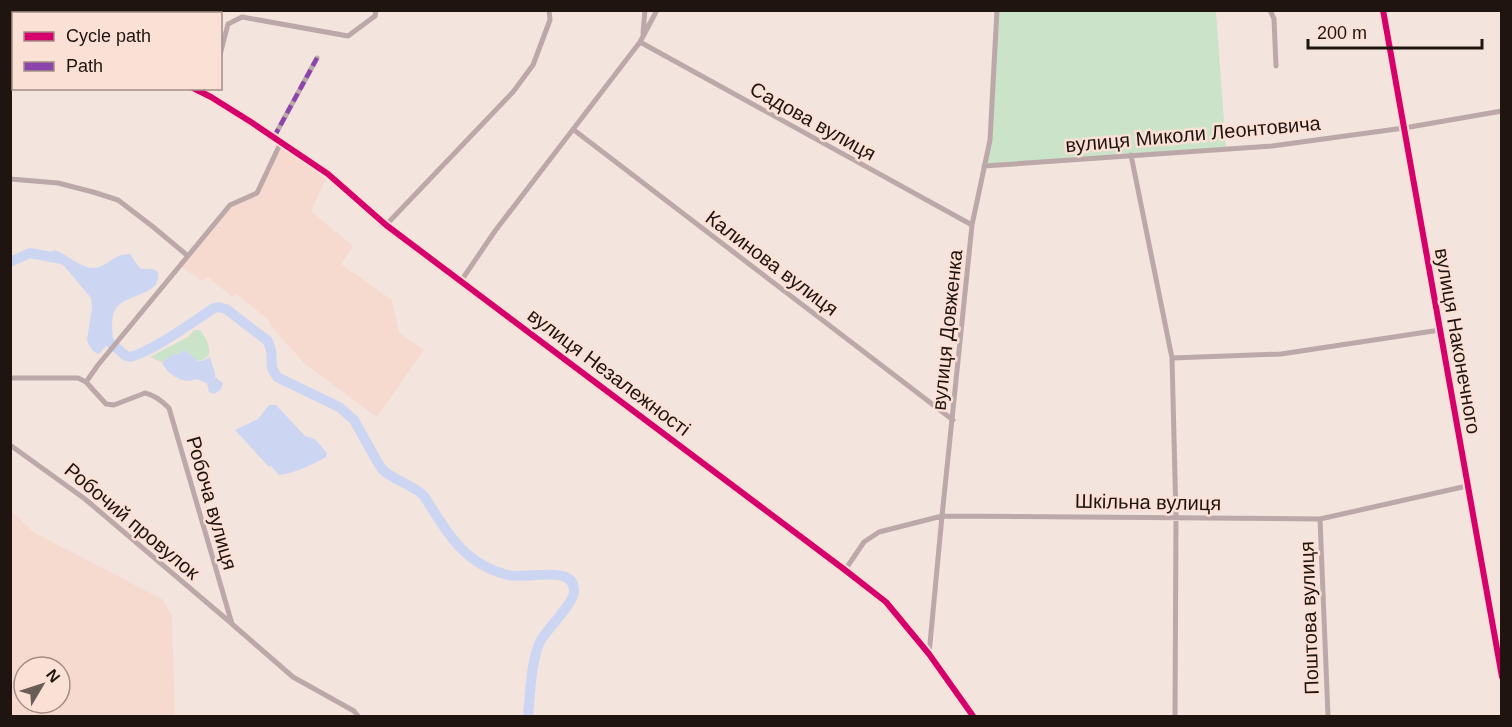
<svg xmlns="http://www.w3.org/2000/svg" width="1512" height="727" viewBox="0 0 1512 727" font-family="Helvetica,sans-serif">
<style>
.built{fill:#f7dacf;fill-rule:evenodd}
.green{fill:#cbe3c9}
.water{fill:#ccd6f2}
.lines{fill:none;stroke-linecap:round;stroke-linejoin:round}
.river{stroke:#ccd6f2;stroke-width:10}
.minor{stroke:#bca8a8;stroke-width:5}
.tertiary{stroke:#bca8a8;stroke-width:7}
.quiet{stroke:#8e44ad;stroke-width:4.5;stroke-dasharray:9 4.5;stroke-linecap:butt}
.cycleway-casing{stroke:#fbe0d6;stroke-width:10}
.cycleway{stroke:#d6006c;stroke-width:6}
.labels{text-anchor:middle;dominant-baseline:central;stroke-width:5;stroke-linejoin:round;paint-order:stroke}
.street-label{font-size:20px;fill:#1f140f;stroke:#fbe0d6}
</style>
<rect width="100%" height="100%" fill="#f3e4de"/>
<path class="built" d="M281 142 328 174 311 211 353 246 341 264 392 300 399 333 424 350 377 417 305 364 270 325 269 320 236 294 233 297 208 277 202 281 180 266 230 205 257 193Z
M11 511 35 533 162 599 172 616 175 716H11ZM24 667H60V703H24Z"/>
<path class="green" d="M997 11H1216L1226 149 984 166 989 141Z
M194 330H200C206 338 210 345 209 355 195 368 194 354 180 353 174 353 167 359 162 362L150 357 188 337Z"/>
<path class="water" d="M54 250C68 254 79 268 94 268 108 267 114 253 130 254 133 258 136 264 139 267 145 272 151 266 158 272 162 297 124 293 115 310 111 317 112 330 113 338L99 354C93 353 89 346 87 340L92 308 91 298 65 267 57 261 48 258V254Z
M185 350 198 361H202L210 357C211 363 216 371 215 377L223 383 221 389 214 394 209 392 207 383 196 379C184 385 166 374 162 362L172 355 181 353Z
M269 405H276L305 436 315 439 327 453 326 457C314 464 293 474 279 475L271 466 269 467 235 430 258 419Z"/>
<g class="lines">
<path class="river" d="M10 262 30 253 62 259
M102 331 105 338 126 356 130 357C155 350 191 323 214 308L218 307 226 309 268 341 271 350 272 368 277 377 339 407 345 412 354 420 378 463 383 470C395 481 412 484 424 496 447 532 463 564 508 575 526 580 576 563 574 592 573 604 548 628 541 640 531 658 530 696 528 716"/>
<path class="minor" d="M22 10 28 14
M1270 10 1274 19 1276 66
M643 33 645 10
M640 42 972 225
M220 55 228 24 242 17 348 36 375 16 376 10
M193 88 211 97 251 122 328 174 386 225 845 570 886 602 929 654 973 716
M574 130 953 420
M274 137 317 58
M1131 155 1172 358 1176 517 1175 716
M984 166 1272 146 1404 128 1502 111
M10 179 58 183 93 192 118 200 152 226 188 256
M386 225 513 92 533 65 550 20 549 10
M461 281 495 231 640 42 657 10
M1172 358 1281 354 1440 330
M10 378H78L86 382 106 404 114 405 145 393C155 395 162 401 169 408L232 624 293 677 354 711 358 716
M86 382 98 365 230 205 257 193 281 142
M10 445 85 499 231 623
M1320 519 1328 716
M845 570 864 542 879 532 942 516 1320 519 1467 486
M929 654 942 516 972 225 990 140 997 10"/>
<path class="tertiary" d="M1383 10 1502 677"/>
<path class="quiet" d="M274 137 317 58"/>
<g class="cycleway-casing">
<path id="cycleway" d="M1383 10 1502 677
M193 88 211 97 251 122 328 174 386 225 845 570 886 602 929 654 973 716"/>
</g>
<use href="#cycleway" class="cycleway"/>
</g>
<g class="labels">
<g class="street-label">
<text transform="translate(813 121) rotate(29)">Садова вулиця</text>
<text transform="translate(1193 134) rotate(-5)">вулиця Миколи Леонтовича</text>
<text transform="translate(772 263) rotate(37)">Калинова вулиця</text>
<text transform="translate(947 330) rotate(-84)">вулиця Довженка</text>
<text transform="translate(1458 341) rotate(80)">вулиця Наконечного</text>
<text transform="translate(609 372) rotate(37)">вулиця Незалежності</text>
<text transform="translate(1148 502) rotate(1)">Шкільна вулиця</text>
<text transform="translate(212 503) rotate(74)">Робоча вулиця</text>
<text transform="translate(132 521) rotate(40)">Робочий провулок</text>
<text transform="translate(1309 618) rotate(-92)">Поштова вулиця</text>
</g>
</g>
<rect width="1512" height="727" fill="none" stroke="#1f140f" stroke-width="24"/>
<rect x="12" y="12" width="210" height="78" fill="#fbe0d6" stroke="#a38e86" stroke-width="1.5"/>
<rect x="24" y="32" width="30" height="9" fill="#d6006c" stroke="#a38e86" stroke-width="1.5"/>
<text x="66" y="42" font-size="18" fill="#1f140f">Cycle path</text>
<rect x="24" y="62" width="30" height="9" fill="#8e44ad" stroke="#a38e86" stroke-width="1.5"/>
<text x="66" y="72" font-size="18" fill="#1f140f">Path</text>
<g transform="translate(42 685) rotate(51)"><circle r="28" fill="#fbe0d6" stroke="#a38e86" stroke-width="1.5"/>
<path d="M0-4.5L10 22L0 15L-10 22Z" fill="#695d57"/>
<text y="-9" font-size="16" font-weight="bold" text-anchor="middle" fill="#1f140f">N</text>
</g>
<path d="M1308 39v9h174v-9" fill="none" stroke="#1f140f" stroke-width="3"/>
<text x="1317" y="39" font-size="18" fill="#1f140f" stroke="#fbe0d6" stroke-width="4.5" paint-order="stroke">200 m</text>
</svg>
